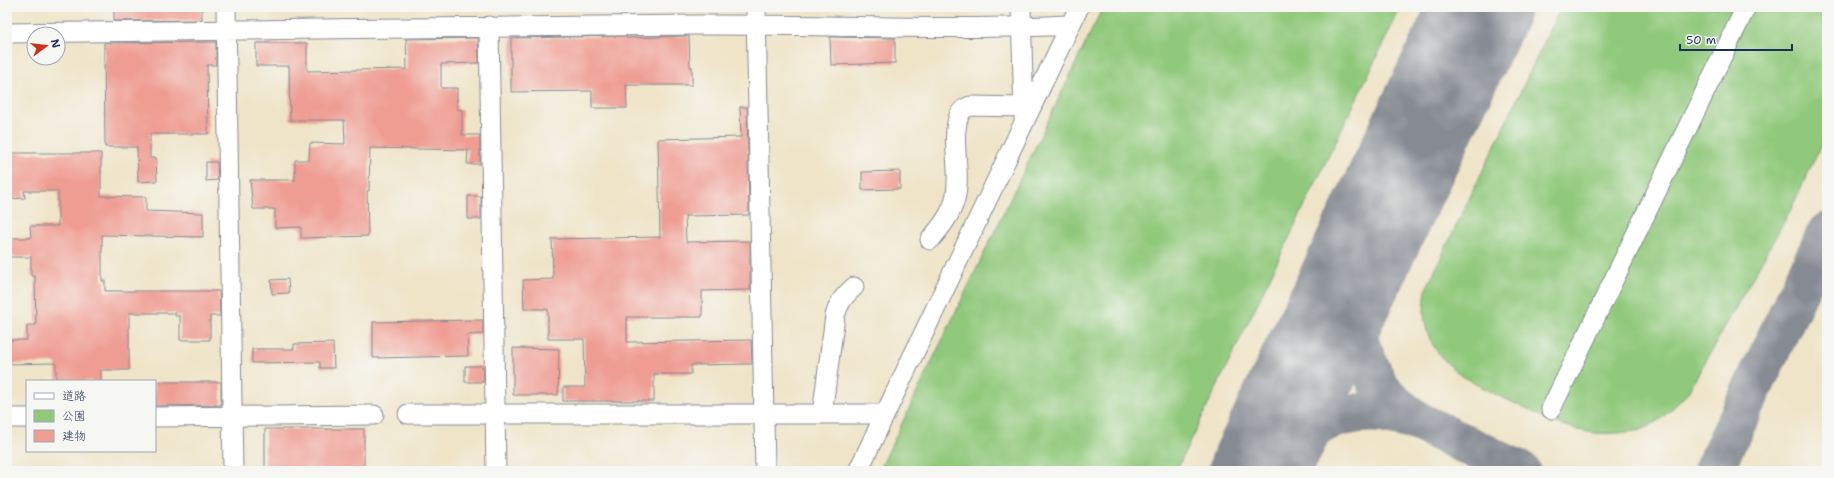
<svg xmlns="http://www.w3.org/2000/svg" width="1834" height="478" viewBox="0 0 1834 478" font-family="'Shantell Sans','Klee One',sans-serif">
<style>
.green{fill:#91c97b;stroke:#567c6c}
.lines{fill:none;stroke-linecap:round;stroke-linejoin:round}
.taxiway{stroke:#858a93;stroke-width:40}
.runway{stroke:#858a93;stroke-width:100}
.building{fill:#ef9c92}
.minor-casing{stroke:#858a93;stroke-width:21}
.minor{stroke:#fff;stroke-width:19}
</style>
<rect width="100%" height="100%" fill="#f6f6f2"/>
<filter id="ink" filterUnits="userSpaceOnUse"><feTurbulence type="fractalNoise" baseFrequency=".025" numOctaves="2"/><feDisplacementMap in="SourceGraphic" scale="8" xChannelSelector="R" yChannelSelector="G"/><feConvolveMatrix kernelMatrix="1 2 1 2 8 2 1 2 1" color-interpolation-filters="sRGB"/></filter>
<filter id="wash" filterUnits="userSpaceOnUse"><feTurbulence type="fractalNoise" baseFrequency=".012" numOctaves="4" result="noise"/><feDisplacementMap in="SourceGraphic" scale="16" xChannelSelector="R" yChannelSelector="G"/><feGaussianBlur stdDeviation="0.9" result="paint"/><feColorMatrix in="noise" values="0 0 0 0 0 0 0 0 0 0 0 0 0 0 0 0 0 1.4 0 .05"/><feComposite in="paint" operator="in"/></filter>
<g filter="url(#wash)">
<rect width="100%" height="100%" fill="#efe4c8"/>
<path class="green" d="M1103 7H1401L1176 471H879Z
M1561 7H1827V133L1790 211 1687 394C1674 407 1659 423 1641 430 1637 431 1631 431 1627 432 1582 439 1551 421 1512 402 1480 387 1446 373 1430 339 1422 321 1424 308 1426 289Z"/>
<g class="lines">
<path class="taxiway" d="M1363 252 1355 288 1354 317 1361 348 1379 387 1396 405 1419 422 1521 471
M1262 471C1289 435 1335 409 1381 413 1394 415 1407 419 1419 422
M1713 471 1827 232"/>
<path class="runway" d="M1259 471 1480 7"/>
</g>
<g id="blocks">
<path class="building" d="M114 7H202V20L114 21Z
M626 36V38L689 36 690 67H692V85H626L627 108H592V91L511 92V38Z
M830 37 895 38V63L831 65Z
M478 38 479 63 441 64V88H457V109L462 110V135H480V164H467L468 150 370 148 369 191H367L368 236 301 238V227L275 228V209H253L250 180H295V160H309L310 143 345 144 344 120H290L289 66H256V43H307V71L407 69 406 39Z
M216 42V65H207L208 134H150V158H156L157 181 138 182 137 147H105L104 43Z
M740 107H747L749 215 685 216 686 242 750 241V290L702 291V317H627V342L751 340 752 364 691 365V374H654V401H563V387H585L584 339H548V309H524L523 280 553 279 552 239 660 237 658 139 741 137Z
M7 153H101V196L146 197V211L203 213V237L102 235V281H105V291H219L220 316H210V340H180V316H175V313H129V370H101V381H56V363L7 364V340H27V325H36L35 276H31V257H7V238H31L30 226H58V191H24L25 198 7 199Z
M206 162H217L218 180 206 181Z
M900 171V189L862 190V172Z
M468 196H481V219H468Z
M288 279 289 293 272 294 271 280Z
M477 320H483V334L467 335 468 356 373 358V322Z
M333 343 334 368H320V362L252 363V349H294V344Z
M513 348 559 349 558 395H513Z
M465 366H483L484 382H465Z
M155 382H221V405L155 406Z
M265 429H364V471H265Z"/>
</g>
</g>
<g filter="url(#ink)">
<use href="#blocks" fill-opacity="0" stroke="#858a93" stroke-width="1"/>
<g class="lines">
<g class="minor-casing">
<path id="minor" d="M226 7 233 471
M756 7 765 471
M1021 7 1024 118
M489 26 496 471
M7 33C237 31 466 26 696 25 821 24 946 31 1070 25
M930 240C941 227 951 215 955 199 962 173 950 139 959 116 961 110 965 108 970 106L1023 107
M1551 409 1746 7
M408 414H885
M822 414 835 316C839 302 844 296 854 287
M155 417 374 415
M7 418H27
M858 471 1079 7"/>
</g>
<use href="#minor" class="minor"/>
</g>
</g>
<rect width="1834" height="478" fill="none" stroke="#f6f6f2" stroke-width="24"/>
<rect x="26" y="380" width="130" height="72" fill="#f6f6f2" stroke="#9ea6b7"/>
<rect x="34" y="393" width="20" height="6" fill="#ffffff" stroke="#9ea6b7"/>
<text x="62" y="400" font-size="12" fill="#1b2f5e">道路</text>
<rect x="34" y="410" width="20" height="12" fill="#91c97b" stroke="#9ea6b7"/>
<text x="62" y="420" font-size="12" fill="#1b2f5e">公園</text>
<rect x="34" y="430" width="20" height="12" fill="#ef9c92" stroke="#9ea6b7"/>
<text x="62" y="440" font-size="12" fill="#1b2f5e">建物</text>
<g transform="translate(46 46) rotate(75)"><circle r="19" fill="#f6f6f2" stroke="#9ea6b7"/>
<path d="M0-3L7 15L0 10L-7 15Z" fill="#c8321e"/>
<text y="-6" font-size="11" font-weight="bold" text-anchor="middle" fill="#1b2f5e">N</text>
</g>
<path d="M1680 44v6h112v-6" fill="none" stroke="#1b2f5e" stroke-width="2"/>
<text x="1686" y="44" font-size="12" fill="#1b2f5e" stroke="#f6f6f2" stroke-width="3" paint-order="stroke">50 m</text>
</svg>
